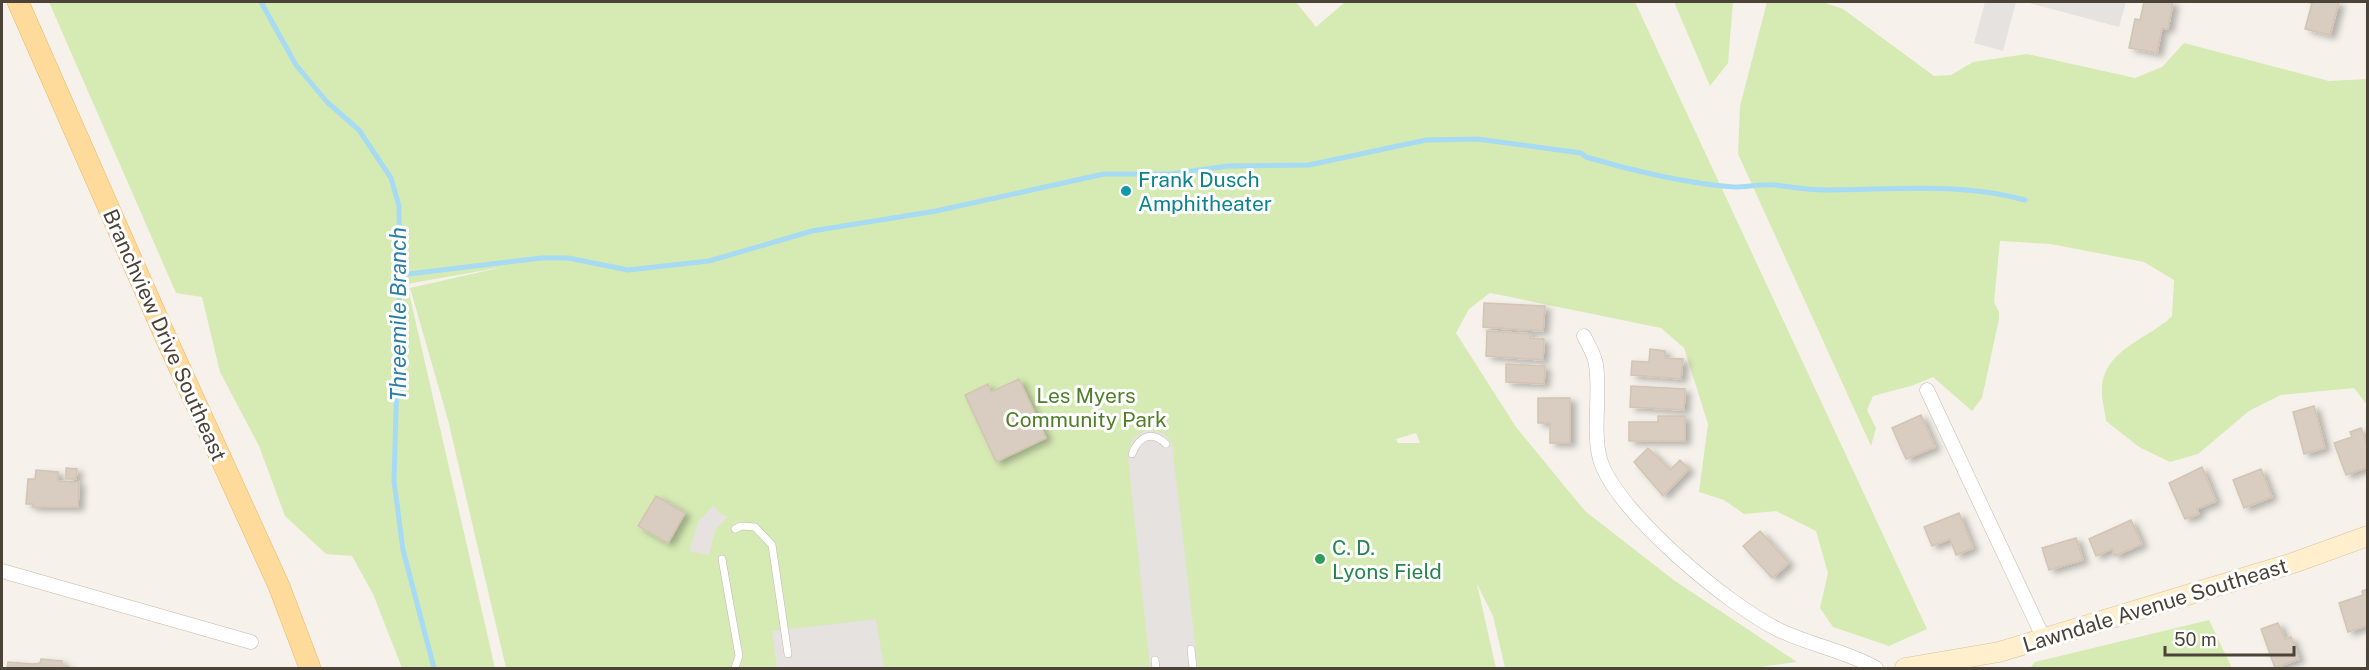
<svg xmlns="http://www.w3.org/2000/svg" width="2369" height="670" viewBox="0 0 2369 670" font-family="'Public Sans',sans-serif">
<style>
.green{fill:#d6eab4;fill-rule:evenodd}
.parking{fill:#e5e2df}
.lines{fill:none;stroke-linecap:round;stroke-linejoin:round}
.stream{stroke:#a7daf3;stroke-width:5}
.building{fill:#d8cdc0;stroke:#d3c4b3;stroke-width:1.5;filter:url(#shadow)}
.lane-casing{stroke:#c2b9ad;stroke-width:8}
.street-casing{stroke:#c2b9ad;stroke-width:15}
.secondary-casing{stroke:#d7c29a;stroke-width:21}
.primary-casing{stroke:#e7b768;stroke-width:22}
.lane{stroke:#fff;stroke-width:7}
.street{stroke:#fff;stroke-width:14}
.secondary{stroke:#ffefcc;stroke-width:20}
.primary{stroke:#ffdb9b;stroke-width:21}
.culture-dot{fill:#0f9aa8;stroke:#fff;stroke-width:2}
.leisure-dot{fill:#2e9e5b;stroke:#fff;stroke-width:2}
.labels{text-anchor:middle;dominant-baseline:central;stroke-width:6;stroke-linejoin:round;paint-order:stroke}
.culture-label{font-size:21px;fill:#0d838f;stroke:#fff;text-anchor:start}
.street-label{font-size:21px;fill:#4b4238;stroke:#fff}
.park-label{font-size:21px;fill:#507f29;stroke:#fff}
.leisure-label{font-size:21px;fill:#27864d;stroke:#fff;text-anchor:start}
.water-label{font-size:22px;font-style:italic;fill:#2a7eaa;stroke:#fff}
</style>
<defs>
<filter id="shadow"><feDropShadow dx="5.5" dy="3.5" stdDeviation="3" flood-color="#0004"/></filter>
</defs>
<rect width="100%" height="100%" fill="#f6f2eb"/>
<path class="green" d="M49 2H1296L1316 27 1345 2H1635L1927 629 1889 646 1833 627 1820 608 1828 573 1816 531 1776 511 1744 514 1724 500 1699 492 1708 424 1684 348 1661 328 1490 293 1469 309 1456 333 1516 427 1585 511 1675 581 1797 662 1752 668H1505L1493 616 1477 584 1496 668H506L448 420 410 288 503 267 407 284 495 668H402L373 594 352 556 326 554 285 516 259 446 220 372 202 297 176 293ZM1416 433 1420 443H1398L1396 439Z
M1674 2H1733L1728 63 1710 86Z
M1767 2H1823L1843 9 1934 76 1951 75 1973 62 2027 54 2135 78 2162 67 2184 43 2329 81 2367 79V405L2354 388 2281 395 2249 411 2198 454 2170 462 2139 447 2106 421C2105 410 2101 398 2102 388 2104 349 2149 339 2172 316L2174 280 2144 262 2051 244 2000 241 1994 302 1999 312V319L1982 398 1972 411 1933 377 1911 386 1873 396 1867 410 1876 428 1871 446 1738 154 1740 106Z
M2209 620 2232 668H2030L2035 662Z"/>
<path class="parking" d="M1985 2H2016L2003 51 1974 43Z
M2025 2H2126L2119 27Z
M1146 430 1164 433 1172 443 1198 668H1150L1128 458 1132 439Z
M714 505 719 513 728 517 716 529 709 555 689 551 698 522Z
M876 619 884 668H777L772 631Z"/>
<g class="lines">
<path class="stream" d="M261 2 296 65 327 102 359 130 391 178 399 206 400 275 394 481 403 550 434 668
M400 275 541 258H568L628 270 709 261 812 231 936 211 1104 174H1170L1228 166 1309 165 1426 140 1477 139 1581 153 1586 157C1629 170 1689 184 1734 187 1747 187 1761 184 1775 185 1792 187 1807 190 1825 190 1892 190 1959 182 2025 200"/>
</g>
<path class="building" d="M2144 2H2173L2168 29 2162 28 2157 53 2129 48 2135 19 2140 20Z
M2305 2H2339L2330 35 2305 29 2312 3Z
M1484 303 1545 306 1543 331 1483 327Z
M1487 331 1531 334 1530 338 1544 339 1543 360 1486 356Z
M1650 349 1665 351V358L1683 359 1681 379 1631 375 1632 361 1649 362Z
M1506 364 1545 366 1544 384 1506 382Z
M1019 379 1046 438 996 462 965 395 988 384 991 392Z
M1631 386 1685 389 1684 410 1630 407Z
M1538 398H1570V443H1550V423H1538Z
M2314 406 2325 448 2304 454 2293 412Z
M1921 415 1935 447 1906 459 1892 428Z
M1658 416H1685V441H1629V422H1658Z
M2361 428 2368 447V467L2346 475 2334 443 2352 437 2350 432Z
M1648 448 1670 470 1680 460 1689 469 1663 496 1634 462Z
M2202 467 2216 501 2197 509 2199 514 2185 519 2169 483Z
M66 468 77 469 76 479H66Z
M2261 469 2272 497 2244 508 2233 480Z
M36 470 58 472V481L79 482 78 507H33V504H26L28 479H35Z
M656 496 685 513 668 543 638 526Z
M1959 513 1973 548 1956 555 1950 539 1932 546 1924 527Z
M2131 520 2142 544 2115 556 2112 549 2096 556 2089 539Z
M1760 531 1789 563 1772 578 1743 546Z
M2076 538 2083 560 2049 570 2042 548Z
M2368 589V625L2348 632 2339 603 2363 595 2362 591Z
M2278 623 2285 639 2291 637 2299 659 2275 668 2261 629Z
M41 659 62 661V665L72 668H7L8 662 33 664 40 663Z"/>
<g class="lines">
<g class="lane-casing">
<path id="lane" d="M1132 454C1139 436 1152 430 1166 444
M735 529 741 526 755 527 772 545 788 654
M722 559 739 656 735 668
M1191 649 1193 668
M1155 660 1156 668"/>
</g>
<g class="street-casing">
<path id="street" d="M1584 336C1588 345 1595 355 1596 365 1601 395 1591 438 1602 465 1623 517 1728 605 1779 630 1810 645 1846 651 1876 668
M1927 390 2044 639
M2 571 251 642"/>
</g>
<g class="secondary-casing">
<path id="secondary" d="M1905 668 1999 652 2293 563 2368 536"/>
</g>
<g class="primary-casing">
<path id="primary" d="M18 2 166 338 279 586 310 668"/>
</g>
<use href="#lane" class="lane"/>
<use href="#street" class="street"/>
<use href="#secondary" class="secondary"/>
<use href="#primary" class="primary"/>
</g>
<circle class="culture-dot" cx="1126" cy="191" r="6"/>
<circle class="leisure-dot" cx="1320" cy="559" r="6"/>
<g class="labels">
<g class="culture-label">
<text x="1138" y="179">Frank Dusch<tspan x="1138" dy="24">Amphitheater</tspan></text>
</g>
<g class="street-label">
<text transform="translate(165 335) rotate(66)">Branchview Drive Southeast</text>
<text transform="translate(2155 605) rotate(-17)">Lawndale Avenue Southeast</text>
</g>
<g class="park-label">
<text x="1086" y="395">Les Myers<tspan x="1086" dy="24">Community Park</tspan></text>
</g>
<g class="leisure-label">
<text x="1332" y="547">C. D.<tspan x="1332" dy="24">Lyons Field</tspan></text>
</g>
<g class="water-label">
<text transform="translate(398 314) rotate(-90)">Threemile Branch</text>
</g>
</g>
<rect width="2369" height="670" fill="none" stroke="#4b4238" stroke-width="6"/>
<path d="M2165 646v9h129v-9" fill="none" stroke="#4b4238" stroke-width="3"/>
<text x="2174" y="646" font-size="18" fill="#4b4238" stroke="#ffffff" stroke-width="4.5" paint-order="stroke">50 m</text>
</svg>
